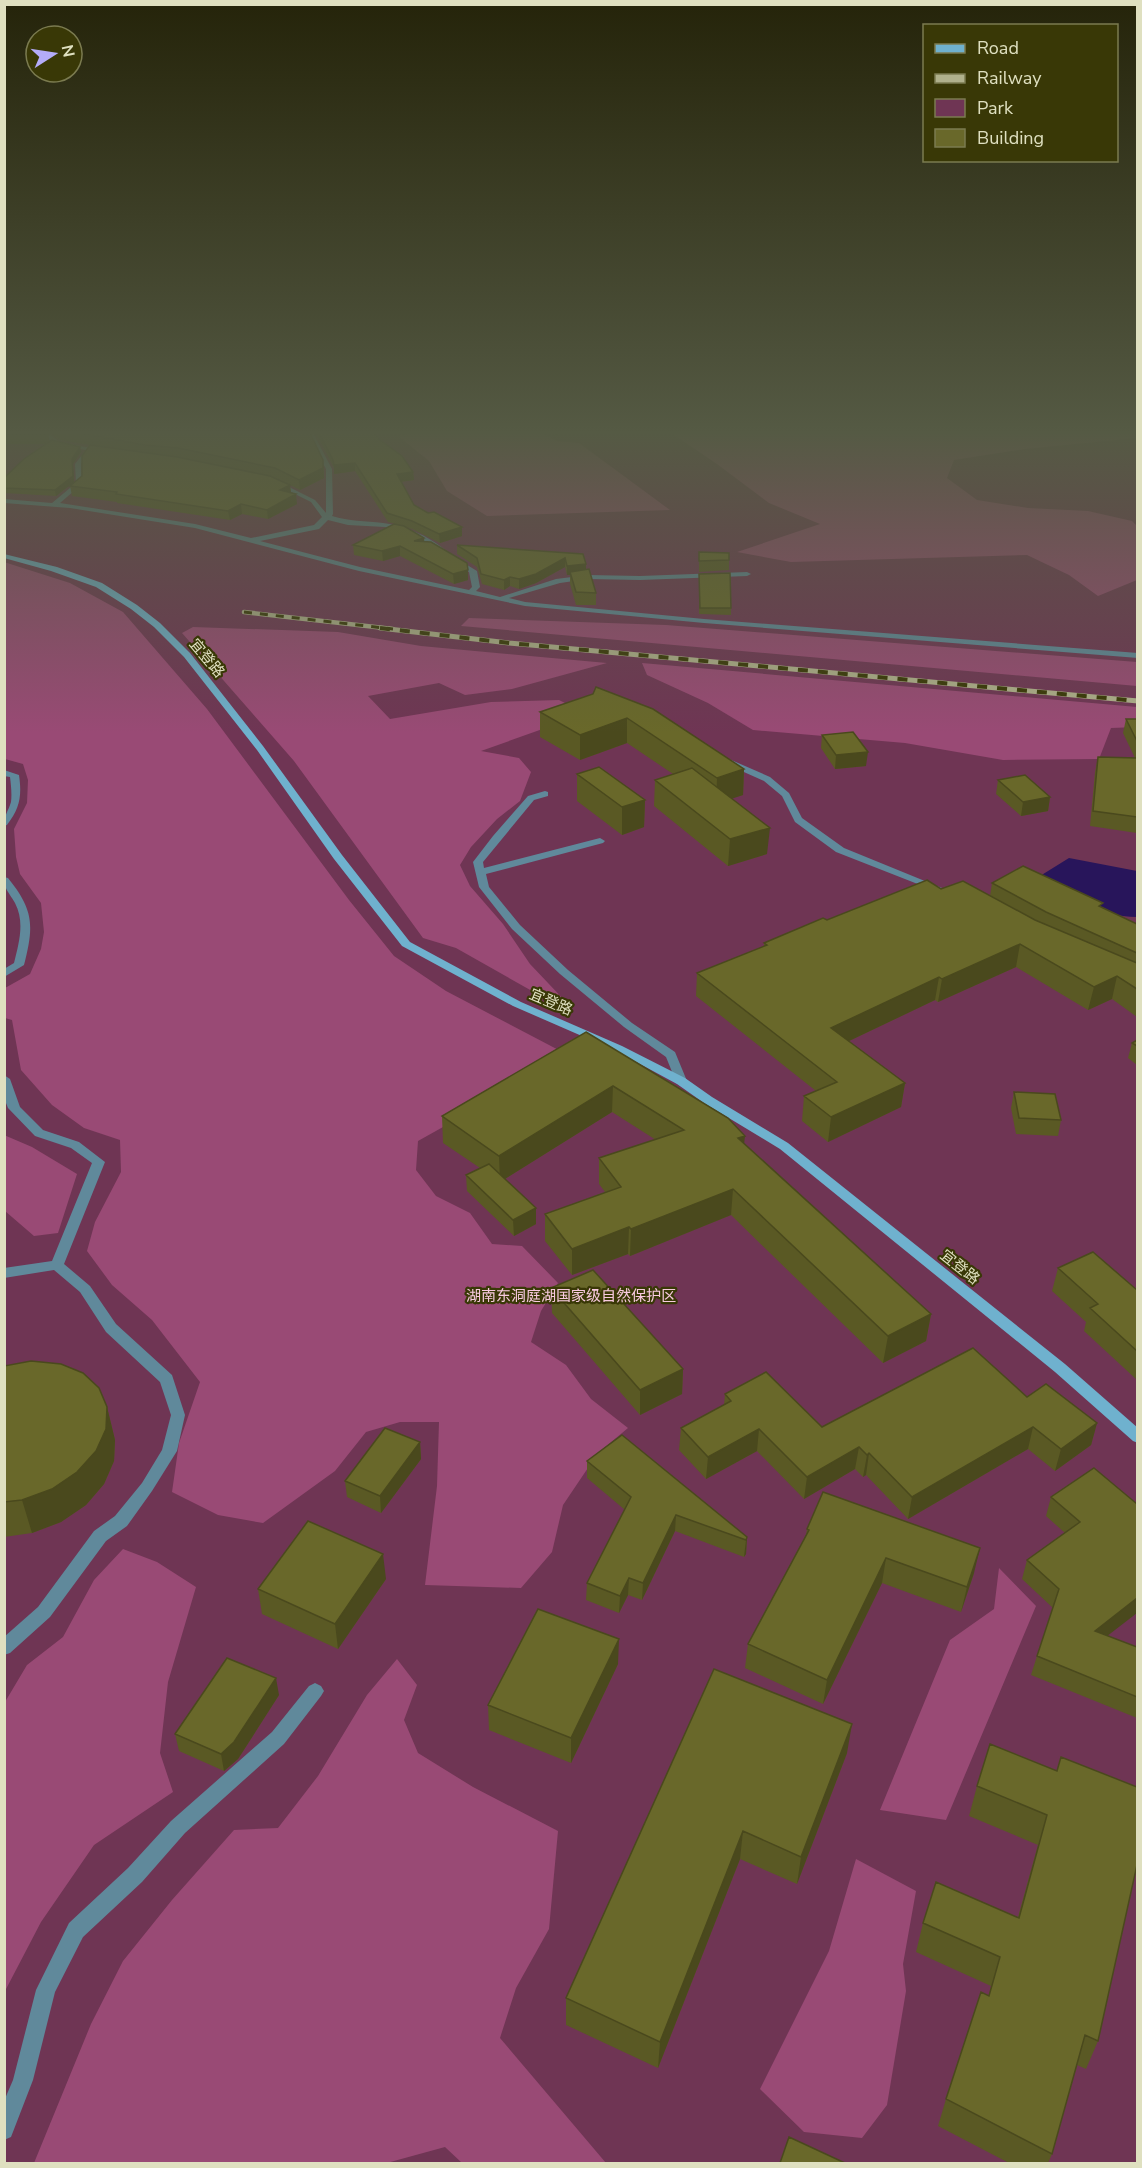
<svg xmlns="http://www.w3.org/2000/svg" width="1142" height="2168" viewBox="0 0 1142 2168" font-family="'Nunito Sans','Noto Sans SC',sans-serif">
<style>
.green{fill:#6f3554}
.forest{fill:#994a75}
.water{fill:#28155b}
.lines{fill:none;stroke-linecap:round;stroke-linejoin:round}
.lane{fill:#60899b;fill-rule:evenodd}
.street{fill:#60899b;fill-rule:evenodd}
.secondary{fill:#6fb1ce;fill-rule:evenodd}
.rail-far1-casing{stroke:#b0b18c;stroke-width:4.5}
.rail-casing{stroke:#b0b18c;stroke-width:5}
.rail-far1{stroke:#393806;stroke-width:3;stroke-dasharray:8;stroke-linecap:butt}
.rail{stroke:#393806;stroke-width:4;stroke-dasharray:10;stroke-linecap:butt}
.wall{fill:#5a5924}
.shaded-wall{fill:#4a491d}
.building{fill:#69682a;stroke:#4a491d;stroke-width:1.5}
.labels{text-anchor:middle;dominant-baseline:central;stroke-width:4.5;stroke-linejoin:round;paint-order:stroke}
.street-label{font-size:15px;fill:#dfe0c0;stroke:#393806}
.park-label{font-size:15px;fill:#f8cae0;stroke:#393806}
</style>
<rect width="100%" height="100%" fill="#434213"/>
<path class="green" d="M5 429H1137V2163L5 2164Z"/>
<path class="forest" d="M434 429H534L557 441 579 443 670 510 487 516 447 491 429 461 398 436Z
M672 429H1137V438L1025 449 954 460 947 478 977 500 1028 508 1088 511 1132 521 1137 526V580L1098 596 1069 575 1027 555 791 562 737 552 820 524 769 503 717 464 674 435Z
M4 562 70 583 123 612 207 709 349 900 394 956 446 991 570 1056 418 1141 416 1170 436 1196 470 1213 492 1244 522 1246 558 1283 541 1311 531 1342 566 1365 591 1399 628 1428 598 1453 563 1505 552 1552 521 1588 425 1585 437 1486 439 1422H400L366 1432 335 1471 263 1523 218 1515 172 1492 179 1443 200 1382 152 1320 112 1285 87 1251 95 1222 121 1172 120 1140 84 1128 52 1105 21 1070 12 1020 5 1018V988L30 974 41 949 44 932 41 903 20 874 16 857 14 829 27 803 28 780 23 764 5 759Z
M469 618 666 625 1137 662V686L461 626Z
M193 627 338 632 421 646 607 663 512 689 465 695 439 683 368 696 390 719 491 702 559 700 577 709 551 726 481 751 519 758 531 772 520 801 497 819 471 847 460 865 470 886 503 924 530 964 567 1003 532 991 456 948 423 938 294 761 182 633Z
M642 663 1137 707V727L1111 728 1099 759 1003 760 905 743 753 730 708 703 647 675Z
M4 1135 32 1147 77 1174 58 1233 34 1236 5 1211Z
M123 1549 157 1562 196 1587 168 1682 160 1753 173 1792 94 1845 41 1922 5 1991V1702L27 1665 63 1637 94 1580Z
M999 1568 1036 1606 946 1820 880 1810 950 1640 994 1609Z
M397 1659 417 1685 404 1720 418 1753 473 1787 558 1831 549 1929 516 1988 500 2038 606 2163H462L445 2147 383 2164 34 2163 91 2024 123 1961 172 1900 234 1830 278 1828 318 1776 367 1695Z
M856 1859 916 1891 903 1964 906 1991 887 2105 862 2138 804 2132 760 2089 829 1951Z"/>
<path class="water" d="M1069 858 1137 871V917C1099 917 1070 896 1040 876Z"/>
<g class="lines">
<path class="lane" d="M4 770 19 775C22 796 20 808 7 825L4 826C4 815 8 812 11 802 12 794 11 785 10 777L4 776Z
M4 877 8 878C34 910 34 926 24 965L4 977V969L14 963C19 943 25 922 15 903 9 892 4 890 4 877Z
M4 1075 10 1079 20 1107 43 1130 79 1142 105 1162 64 1264 90 1286 116 1324 172 1375 185 1415 177 1451 152 1491 127 1526 106 1541 50 1617 10 1653 4 1655V1637L38 1607 94 1531 115 1516 142 1483 162 1450 171 1415 160 1382 106 1332 80 1292 54 1270 4 1278V1268L52 1261 92 1163 71 1148 35 1136 8 1108 4 1098Z
M315 1683 321 1686 324 1691 321 1696 284 1744 185 1833 142 1882 83 1937 55 1992 33 2080 11 2137 4 2140V2101L13 2080 36 1990 69 1923 128 1868 171 1821 272 1732 309 1686Z"/>
<path class="street" d="M37 429H44L59 442 107 451 104 453 92 451 81 464 82 484 60 503 195 524 251 538 314 525 322 517 311 502 275 484V482H279L315 500 326 513V469L305 429H311L332 469 333 514 332 516C349 521 365 521 383 523 404 525 428 536 444 549L437 551 406 534 385 527 348 525 328 520 319 529 260 541 360 567 469 590 472 587 469 572 451 561 450 559 454 557 477 571 480 587 476 591 500 597 556 579 588 575 640 576 747 572 751 574 747 576 640 580 588 579 560 583 509 598 525 602 704 619 1138 653V658L704 623 525 606 359 571 195 528 70 508 4 503V499L52 503 76 483 75 464 86 450 55 445Z
M371 429H380L374 432Z
M729 759 770 777 789 793 802 818 844 848 942 888 941 890H933L836 852 795 822 782 796 764 781 726 764 724 762Z
M545 791 548 792V796L534 800 483 862 484 868 600 838 605 841 603 843 486 874 489 887 520 925 568 970 632 1023 675 1052 687 1081 685 1084H677L666 1057 624 1027 560 974 512 929 479 887 473 862 493 836 528 796Z"/>
<path class="secondary" d="M4 554 57 567 102 583 137 605 160 623 190 653 263 746 342 855 410 942 521 1002 622 1046 685 1078 712 1097 788 1143 1065 1364 1138 1428V1443L1133 1441 1055 1372 780 1149 704 1103 677 1084 614 1050 513 1006 402 946 334 859 257 750 184 657 154 627 131 609 96 587 51 571 4 558Z"/>
<g class="rail-far1-casing">
<path id="rail-far1" d="M244 612 393 629"/>
</g>
<g class="rail-casing">
<path id="rail" d="M380 628 509 643 1138 701"/>
</g>
<use href="#rail-far1" class="rail-far1"/>
<use href="#rail" class="rail"/>
</g>
<path class="wall" d="M4 429 48 434 50 442 80 447 81 452 73 464 74 482 56 496 4 493V478L47 444H4Z
M47 429H308L324 470V478L300 490 276 478 273 477 290 485 291 493 297 504 268 519 242 514 230 520 117 503V502L72 496 70 486 82 476 97 446 60 440Z
M316 429H370L413 472 414 480 401 482 414 505 428 513 462 527V536L440 543 412 529 406 527 424 542 468 570V580L454 584 400 556 383 561 354 555 353 545 399 525 388 522 355 471 334 474V468L317 435Z
M546 429H609L584 433 581 431 555 435Z
M457 545 583 554 586 569 596 593V605H576L570 584V575H567L565 567 536 583 519 589 510 586 504 590 482 584 477 567 457 554Z
M699 552 729 560V570L699 572Z
M699 580 731 608V615L699 614Z
M653 709 744 769 743 795 731 798 767 854 728 866 654 806 655 780 673 774 627 743 580 760 540 737V712Z
M1126 719H1137V833L1090 826 1095 772 1098 757 1135 758 1123 733Z
M822 735 866 766 835 769 821 748Z
M577 774 645 800 644 827 622 835 577 801Z
M998 780 1050 797 1048 811 1021 816 996 794Z
M992 883 1102 907 1137 924V1017L1112 999 1088 1010 1016 967 938 1002 935 1000 849 1041 905 1083 901 1107 828 1142 802 1121 804 1096 816 1091 696 996 697 973 764 946V943L827 920 941 889 990 896Z
M586 1032 744 1143 931 1314 926 1341 883 1363 731 1215 630 1256 628 1254 572 1275 545 1241V1214L605 1192 599 1184V1158L656 1140 612 1112 505 1179 536 1208V1224L514 1236 467 1191 466 1175 480 1168 443 1143 442 1116Z
M1137 1040V1065L1128 1058 1132 1043Z
M1014 1092 1061 1120 1058 1136 1016 1134 1011 1108Z
M1058 1268 1137 1290V1380L1084 1331 1086 1322 1052 1291Z
M551 1288 683 1369 682 1394 640 1415 552 1313Z
M4 1366 107 1407 115 1440 114 1461 104 1484 86 1505 61 1522 32 1533 4 1537Z
M725 1394 822 1427 1027 1397 1097 1423 1091 1445 1055 1471 1028 1449 908 1519 866 1475 863 1477 855 1469 804 1499 757 1451 706 1479 679 1450 681 1428 724 1405Z
M420 1442 421 1459 381 1513 347 1497 345 1481Z
M587 1461 747 1537 746 1554 744 1557 675 1531 642 1600 628 1595 619 1613 586 1600 587 1583 625 1510 587 1478Z
M1094 1468 1107 1636 1137 1647V1718L1031 1675 1037 1656 1053 1608 1022 1579 1027 1560 1065 1533 1046 1516 1051 1497Z
M807 1529 974 1573 961 1612 882 1583 823 1704 745 1668 748 1644 806 1535Z
M386 1579 338 1649 262 1614 258 1589Z
M618 1664 571 1763 489 1730 488 1705Z
M714 1669 847 1753 797 1884 740 1859 658 2068 566 2025V1998Z
M279 1695 238 1759 224 1771 179 1751 175 1734Z
M1061 1757 1098 2041 1086 2069 1077 2065 1052 2154 1048 2163H1009L938 2126 946 2099 989 1996 991 1986 916 1952 923 1923 1018 1917 1038 1845 969 1816 977 1786 1057 1771Z"/>
<path class="shaded-wall" d="M555 429H581V431L555 435Z
M584 429H609L584 433Z
M80 447 81 452 73 464 74 482 56 496 55 490 72 459Z
M323 460 324 478 300 490 299 480Z
M355 463V471L334 474V465Z
M413 472 414 480 397 482V474Z
M290 485 291 495 280 490Z
M296 494 297 504 268 519 267 510Z
M241 504 242 514 230 520 228 511Z
M462 527V536L440 543 439 534Z
M424 538 425 548 414 541Z
M400 546V556L383 561 382 551Z
M565 558V567L536 583 519 589V579Z
M586 564V573L570 572V575H567V566Z
M468 570V580L454 584 453 574Z
M510 577V586L504 590V580Z
M627 718V743L580 760V735Z
M868 752 866 766 835 769 836 755Z
M744 769 743 795 716 804 717 778Z
M1050 797 1048 811 1021 816 1023 802Z
M645 800 644 827 622 835V807Z
M770 828 767 854 728 866 730 839Z
M1020 944 1016 967 938 1002 942 979Z
M1117 976 1112 999 1088 1010 1094 987Z
M939 977 935 1000 828 1051 831 1028Z
M905 1083 901 1107 828 1142 831 1117Z
M613 1086 612 1112 500 1182 499 1156Z
M745 1136 742 1162 738 1138Z
M733 1189 731 1215 630 1256 631 1229Z
M536 1208V1224L514 1236 513 1220Z
M629 1227 628 1254 572 1275V1249Z
M931 1314 926 1341 883 1363 888 1336Z
M683 1369 682 1394 640 1415V1390Z
M107 1407 115 1440 114 1461 104 1484 86 1505 61 1522 32 1533 22 1500Z
M1097 1423 1091 1445 1055 1471 1061 1449Z
M1033 1427 1028 1449 908 1519 912 1497Z
M759 1429 757 1451 706 1479 708 1457Z
M420 1442 421 1459 381 1513 380 1496Z
M859 1447 855 1469 804 1499 807 1477Z
M869 1453 866 1475 863 1477 867 1455Z
M676 1515 675 1531 642 1600 643 1583Z
M747 1537 746 1554 744 1557 746 1540Z
M980 1548 974 1573 961 1612 967 1587Z
M383 1554 386 1579 338 1649 335 1624Z
M886 1558 882 1583 823 1704 827 1680Z
M629 1578 628 1595 619 1613 620 1596Z
M1137 1598V1613L1089 1650 1095 1631Z
M619 1639 618 1664 571 1763V1738Z
M276 1678 279 1695 238 1759 224 1771 221 1754Z
M852 1724 847 1753 797 1884 801 1857Z
M743 1831 740 1859 658 2068 660 2042Z"/>
<path class="building" d="M4 429H43L48 434H4Z
M57 429H308L323 460V468L299 480 275 468 178 448 145 445Z
M317 429H370L380 440 402 456 413 472 397 474 414 505 428 513 434 512 462 527 439 534 412 521 387 513 355 463 334 465 333 460Z
M52 440 80 447 72 459 73 476 55 490 4 488V478L24 459Z
M90 445 177 457 270 476 290 485 280 490 296 494 267 510 241 504 228 511 116 494 117 492 70 486 82 476V456Z
M394 524 404 526 424 538 414 541 431 542 467 563 468 570 453 574 400 546 382 551 353 545Z
M457 545 583 554 586 564 567 566 565 558 536 574 519 579 510 577 504 580 481 574 477 558Z
M699 552 729 553V560L699 561Z
M589 569 596 593 576 592 570 572Z
M730 573 731 608H700L699 574Z
M596 687 653 709 744 769 717 778 627 718 580 735 540 712 593 694Z
M1126 719H1137V741Z
M853 732 868 752 836 755 822 735Z
M1098 757 1137 758V817L1093 811Z
M599 767 645 800 622 807 577 774Z
M692 768 770 828 730 839 655 780Z
M1025 775 1050 797 1023 802 998 780Z
M1023 866 1103 903 1099 906 1137 924V953L1046 912 992 883Z
M927 880 941 889 963 881 1035 920 1137 963V989L1117 976 1094 987 1020 944 942 979 939 977 831 1028 905 1083 831 1117 804 1096 837 1082 697 973 767 945 764 943 823 918 827 920Z
M586 1032 728 1118 745 1136 738 1138 931 1314 888 1336 733 1189 631 1229 629 1227 572 1249 545 1214 621 1187 599 1158 684 1130 613 1086 499 1156 442 1116Z
M1137 1040V1046L1132 1043Z
M1014 1092 1055 1094 1061 1120 1019 1118Z
M489 1164 536 1208 513 1220 466 1175Z
M1093 1252 1137 1290V1351L1090 1308 1098 1304 1058 1268Z
M593 1270 683 1369 640 1390 551 1288Z
M973 1348 1027 1397 1046 1384 1097 1423 1061 1449 1033 1427 912 1497 869 1453 867 1455 859 1447 807 1477 759 1429 708 1457 681 1428 731 1401 725 1394 766 1372 822 1427Z
M31 1361 61 1364 83 1373 99 1388 107 1407 106 1429 96 1451 77 1472 52 1489 22 1500 4 1502V1366Z
M385 1428 420 1442 380 1496 345 1481Z
M622 1435 747 1537 746 1540 676 1515 643 1583 629 1578 620 1596 587 1583 631 1497 587 1461Z
M1094 1468 1137 1504V1598L1095 1631 1137 1647V1697L1037 1656 1059 1589 1027 1560 1080 1522 1051 1497Z
M823 1492 980 1548 967 1587 886 1558 827 1680 748 1644 809 1530 807 1529Z
M308 1521 383 1554 335 1624 258 1589Z
M538 1609 619 1639 571 1738 488 1705Z
M227 1658 276 1678 234 1742 221 1754 175 1734Z
M714 1669 852 1724 801 1857 743 1831 660 2042 566 1998Z
M990 1744 1057 1771 1061 1757 1137 1787V1865L1098 2041 1085 2035 1052 2154 946 2099 981 1992 989 1996 1000 1957 923 1923 936 1882 1019 1918 1047 1815 977 1786Z
M789 2137 845 2163H780Z"/>
<linearGradient id="sky" x2="0" y2="1"><stop stop-color="#25240a"/><stop offset="0.59" stop-color="#555a44"/><stop offset="1" stop-color="#555a44" stop-opacity="0"/></linearGradient>
<rect width="1142" height="733" fill="url(#sky)"/>
<g class="labels">
<g class="street-label">
<text transform="translate(207 658) rotate(50)">宜登路</text>
<text transform="translate(551 1002) rotate(23)">宜登路</text>
<text transform="translate(960 1267) rotate(39)">宜登路</text>
</g>
<g class="park-label">
<text x="571" y="1296">湖南东洞庭湖国家级自然保护区</text>
</g>
</g>
<rect width="1142" height="2168" fill="none" stroke="#dfe0c0" stroke-width="12"/>
<rect x="923" y="24" width="195" height="138" fill="#393806" stroke="#7b7b50" stroke-width="1.5"/>
<rect x="935" y="44" width="30" height="9" fill="#6fb1ce" stroke="#7b7b50" stroke-width="1.5"/>
<text x="977" y="54" font-size="18" fill="#dfe0c0">Road</text>
<rect x="935" y="74" width="30" height="9" fill="#b0b18c" stroke="#7b7b50" stroke-width="1.5"/>
<text x="977" y="84" font-size="18" fill="#dfe0c0">Railway</text>
<rect x="935" y="99" width="30" height="18" fill="#6f3554" stroke="#7b7b50" stroke-width="1.5"/>
<text x="977" y="114" font-size="18" fill="#dfe0c0">Park</text>
<rect x="935" y="129" width="30" height="18" fill="#69682a" stroke="#7b7b50" stroke-width="1.5"/>
<text x="977" y="144" font-size="18" fill="#dfe0c0">Building</text>
<g transform="translate(54 54) rotate(78)"><circle r="28" fill="#393806" stroke="#7b7b50" stroke-width="1.5"/>
<path d="M0-4.5L10 22L0 15L-10 22Z" fill="#b4acf9"/>
<text y="-9" font-size="16" font-weight="bold" text-anchor="middle" fill="#dfe0c0">N</text>
</g>
</svg>
